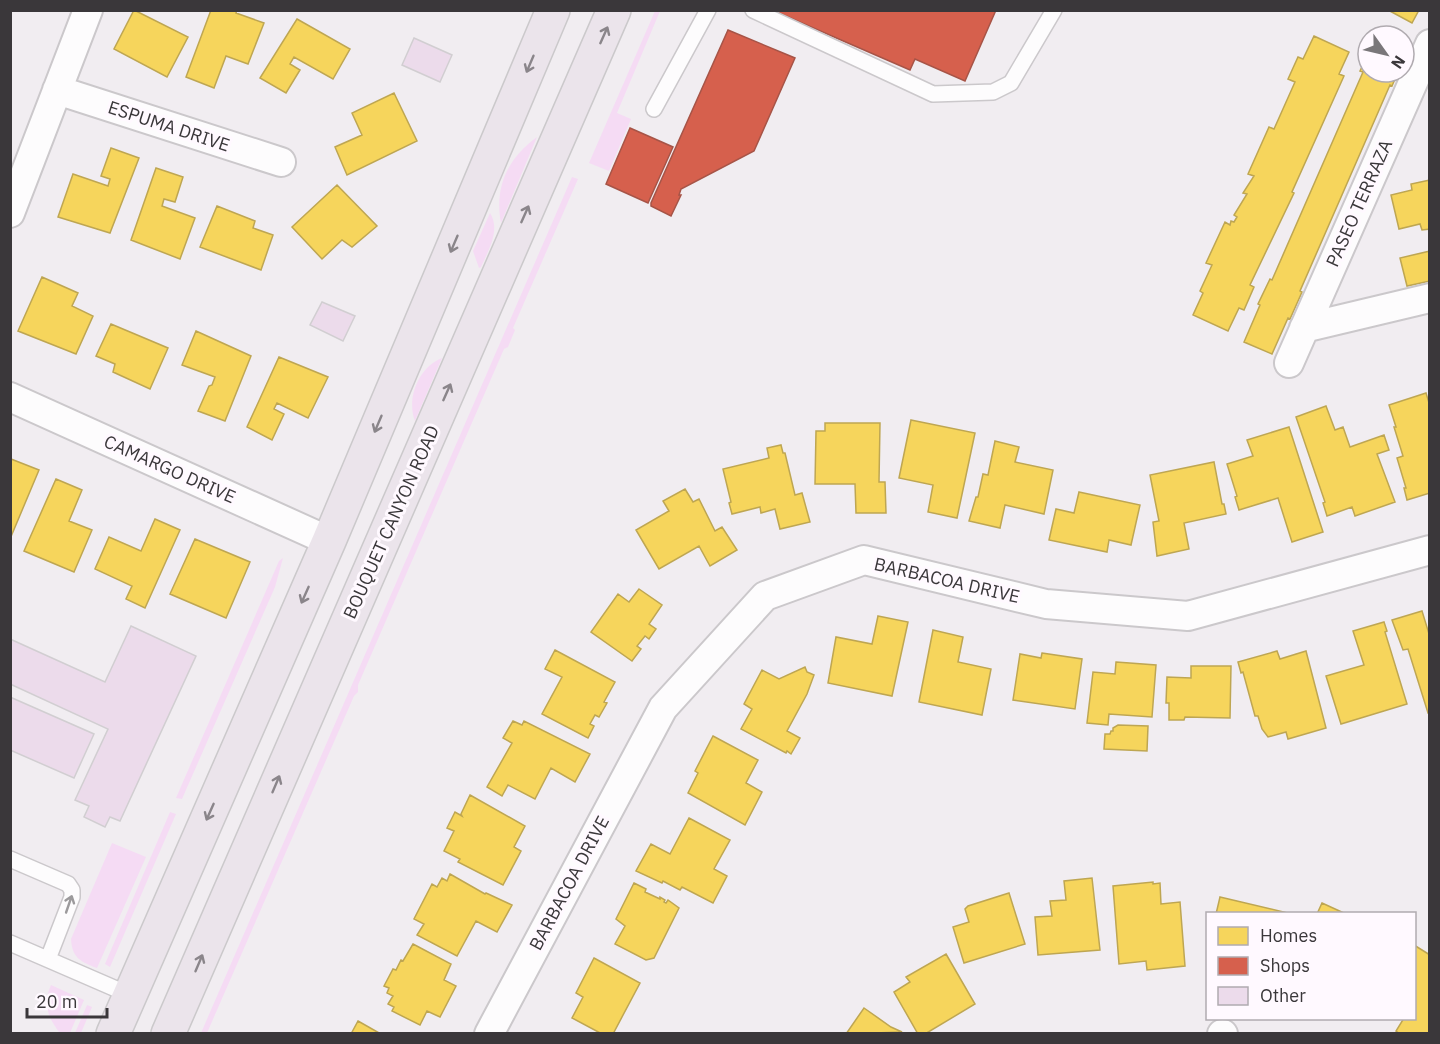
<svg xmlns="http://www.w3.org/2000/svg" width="1440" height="1044" viewBox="0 0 1440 1044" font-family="'IBM Plex Sans',sans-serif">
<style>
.green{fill:#f5dbf4}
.homes{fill:#f6d55c;stroke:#bea652;stroke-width:1.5}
.shops{fill:#d6604d;stroke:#a75447;stroke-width:1.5}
.building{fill:#ecdbeb;stroke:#d1ced1;stroke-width:1.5}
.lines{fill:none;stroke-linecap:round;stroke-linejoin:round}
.service-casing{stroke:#cbc8cb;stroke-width:18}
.minor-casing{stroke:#cbc8cb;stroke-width:32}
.primary-casing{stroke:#cbc9cb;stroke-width:36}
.service{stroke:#fdfcfd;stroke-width:15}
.minor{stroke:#fdfcfd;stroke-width:28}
.primary{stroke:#ebe4eb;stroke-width:33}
.oneway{stroke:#8a858a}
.oneway2{stroke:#9c9a9c}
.labels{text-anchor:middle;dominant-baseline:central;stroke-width:6;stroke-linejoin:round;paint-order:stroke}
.street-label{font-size:18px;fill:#3a373a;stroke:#fff9ff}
</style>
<rect width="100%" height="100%" fill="#f1edf1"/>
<path class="green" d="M655 11H660L617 113 631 119 609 171 589 163Z
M537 137 501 223C494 187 508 158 537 137Z
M572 177 578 179 513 328 515 330 508 347 504 349 358 685V692L354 696 207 1033H201Z
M490 213C501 230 488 251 481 267L479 268 473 251Z
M442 358 415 421C406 398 419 367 442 358Z
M283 558 275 587 182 799 176 798 279 561Z
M170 812 176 814 110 967 105 964Z
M112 843 146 857 97 968C81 962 72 958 71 939Z
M51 985 84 1000 70 1033 59 1032C47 1016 43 1003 51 985Z
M87 1005 92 1007 81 1033H75Z"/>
<path class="homes" d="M134 10 188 37 167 77 114 49Z
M211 10H237L236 13 264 23 248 64 226 56 214 88 186 77Z
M1388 10H1419L1412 23Z
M297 19 350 49 333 79 294 57 290 64 300 70 286 93 260 78Z
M1314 36 1349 52 1339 74 1344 76 1292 192 1294 193 1250 285 1254 287 1244 310 1239 308 1228 331 1193 315 1203 293 1200 291 1212 265 1206 263 1225 222 1230 225 1231 221 1234 222 1237 217 1234 215 1247 194 1243 193 1254 176 1248 174 1269 127 1274 129 1295 82 1288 79 1298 57 1303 59Z
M1366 58 1368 59V72H1398L1392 86 1390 85 1300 291 1302 292 1290 319 1288 318 1272 354 1244 342 1260 305 1258 304 1270 279 1272 280 1363 72 1360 71Z
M394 93 417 141 347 175 335 147 362 135 352 113Z
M111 148 139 158 110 233 58 217 73 174 108 186 110 179 101 176Z
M156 168 183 177 175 202 164 199 162 206 195 218 180 259 131 240Z
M1430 180V229L1422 230 1420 224 1399 229 1391 195 1412 190 1411 184Z
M337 185 377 226 352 247 342 240 322 259 292 227Z
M217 206 255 221 253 228 273 235 261 270 200 247Z
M1430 251V281L1407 286 1400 258Z
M42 277 78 293 72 306 93 316 76 354 18 331Z
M111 324 168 348 150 389 113 372 115 364 96 356Z
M196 331 251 356 225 421 198 411 209 386 212 385 215 377 182 365Z
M279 357 328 377 308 418 277 403 274 409 284 414 272 440 247 427Z
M1426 393 1430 406V493L1407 500 1404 488H1406L1397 458 1403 456 1394 427H1396L1389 405Z
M1326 406 1335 430 1343 427 1350 447 1384 435 1389 450 1377 454 1395 502 1355 516 1352 507 1327 516 1323 503 1325 502 1296 417Z
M911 420 975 433 957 518 928 512 933 485 899 478Z
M825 423H880L879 482H885L886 513H856L855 484H815L816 431H825Z
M1289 427 1323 532 1292 542 1278 498 1239 510 1235 497 1237 496 1227 464 1253 456 1247 440Z
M995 441 1019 447 1015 462 1053 470 1044 514 1005 505 1000 528 969 521 976 497H978L983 474 988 475Z
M781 445 783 453H785L795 495 802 493 810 522 780 529 775 509 761 513 760 507 732 514 729 503 731 502 723 469 769 458 767 448Z
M11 459 39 470 10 539V461Z
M1214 462 1222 504H1224L1226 514 1184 523 1189 549 1157 556 1153 522 1159 521 1150 475Z
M56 479 82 490 69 521 92 530 74 572 24 551Z
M685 489 693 502 699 499 715 531 722 527 737 550 710 566 699 546 659 569 636 530 669 511 663 501Z
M1079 492 1140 505 1131 545 1109 540 1107 552 1049 540 1056 509 1074 513Z
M155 519 180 530 145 608 126 599 132 586 95 569 109 537 141 551Z
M195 539 250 562 226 618 170 594Z
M639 589 662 605 649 624 656 629 649 639 645 636 637 646 641 649 632 661 591 632 618 594 629 602Z
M1422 611 1430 637V712L1428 713 1408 649 1403 650 1392 620Z
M878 616 908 622 892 696 828 683 836 637 872 644Z
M1384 622 1387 631 1385 632 1407 704 1341 724 1326 676 1364 665 1353 631Z
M933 630 963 637 958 662 991 669 982 715 919 702Z
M555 650 615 682 604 702 607 703 599 717 595 715 590 724 594 726 588 738 542 714 562 677 545 669Z
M1277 651 1280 659 1306 651 1326 728 1288 739 1286 732 1268 737 1262 729 1258 716H1255L1243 672 1241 673 1238 662Z
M1042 653 1082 659 1075 709 1013 700 1020 654 1041 658Z
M1116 662 1156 665 1152 717 1109 714 1108 725 1087 723 1093 672 1115 674Z
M1191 666H1231L1230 718 1185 717 1184 720H1169V703H1166L1167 677 1191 678Z
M805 667 807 672 814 675 807 694 787 731 800 738 791 754 787 751 786 753 741 729 752 709 744 704 762 670 779 679Z
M513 721 522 725 524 721 590 754 575 782 551 768 535 799 508 785 502 796 487 787 512 743 503 738Z
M1118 725 1148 726 1147 751 1104 749 1105 734H1110L1111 731H1113V728Z
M713 736 758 760 746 783 762 792 745 825 688 793 698 773 695 771Z
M470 795 525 826 514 847 521 851 503 885 458 862 460 859 444 851 454 831 447 828 455 812 462 816 461 814Z
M689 818 730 840 714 869 727 876 713 903 682 887 680 890 663 881 662 883 636 871 651 844 670 854Z
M450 874 485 894 486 893 512 905 497 932 476 921 457 956 417 935 424 924 414 919 432 884 437 887 442 878 447 881Z
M1092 878 1100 950 1038 955 1035 917 1052 916 1050 901 1066 900 1064 881Z
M1153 882V884L1160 883 1161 904 1180 902 1185 966 1147 970 1146 961 1119 964 1113 886Z
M634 883 646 889 645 892 660 899V897L665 900 664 902 666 903 668 900 679 908 654 958 646 960 615 944 625 926 616 919Z
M1009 893 1025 944 964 963 953 927 969 922 965 909 968 906Z
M1220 897 1288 913V914H1216Z
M1322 903 1346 914H1317Z
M413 944 451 964 444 980 456 986 440 1017 427 1011 420 1025 392 1011 394 1007 388 1004 393 996 387 993 389 988 384 986 393 969 396 970 401 960 403 961Z
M1414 945 1430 955V1034H1400L1396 1031 1404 1018H1414Z
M946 954 975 1004 925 1034H918L894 992 910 982 906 977Z
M594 958 640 983 613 1034H602L572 1018 583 997 576 993Z
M864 1008 891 1027 902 1032 846 1034Z
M358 1021 381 1034H351Z"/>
<path class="shops" d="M772 10H996L965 81 915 59 910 70Z
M728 30 795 58 754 151 681 189 679 195H681L671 216 651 206V203Z
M630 128 673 147 648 203 606 184Z"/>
<path class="building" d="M414 38 452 55 440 82 402 65Z
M322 302 355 316 343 341 310 325Z
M131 626 196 656 120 821 110 817 105 827 84 817 89 806 75 800 108 729 10 684V639L105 682Z
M10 697 94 734 74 778 10 750Z"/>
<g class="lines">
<g class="service-casing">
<path id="service" d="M753 10 933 94 993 92 1011 83 1054 10
M654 109 708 10
M10 859 68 884 72 890V897L48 959
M10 943 130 995"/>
</g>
<g class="minor-casing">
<path id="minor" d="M57 90 281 162
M10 213 88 10
M1304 328 1430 298
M1289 363 1430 44
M10 397 329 541
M489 1034 663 708 765 596 864 560 1046 604 1188 616 1430 550
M1222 1034H1223"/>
</g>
<g class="primary-casing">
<path id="primary" d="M113 1034 329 541 553 10
M168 1034 614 10"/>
</g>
<use href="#service" class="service"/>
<use href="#minor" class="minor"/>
<use href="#primary" class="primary"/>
</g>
<defs><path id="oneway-shaft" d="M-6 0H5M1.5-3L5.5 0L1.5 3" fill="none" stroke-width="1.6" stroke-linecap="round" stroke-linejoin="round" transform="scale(1.5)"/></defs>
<g class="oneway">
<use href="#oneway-shaft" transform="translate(604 35) rotate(-66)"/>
<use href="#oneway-shaft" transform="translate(530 64) rotate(113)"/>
<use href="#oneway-shaft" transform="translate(525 214) rotate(-66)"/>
<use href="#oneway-shaft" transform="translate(454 244) rotate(113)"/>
<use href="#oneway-shaft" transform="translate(447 392) rotate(-66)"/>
<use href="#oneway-shaft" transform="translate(378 424) rotate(113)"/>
<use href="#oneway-shaft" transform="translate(305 595) rotate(114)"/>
<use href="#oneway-shaft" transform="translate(276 784) rotate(-67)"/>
<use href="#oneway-shaft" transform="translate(210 812) rotate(114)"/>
<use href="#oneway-shaft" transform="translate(199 963) rotate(-67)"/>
</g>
<use class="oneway2" href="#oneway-shaft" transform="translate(69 904) rotate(-71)"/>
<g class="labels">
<g class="street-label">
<text transform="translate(169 126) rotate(18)">ESPUMA DRIVE</text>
<text transform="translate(1359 203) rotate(-66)">PASEO TERRAZA</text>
<text transform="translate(170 469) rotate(24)">CAMARGO DRIVE</text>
<text transform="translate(391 522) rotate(-66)">BOUQUET CANYON ROAD</text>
<text transform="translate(947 580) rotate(13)">BARBACOA DRIVE</text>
<text transform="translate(569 883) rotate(-62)">BARBACOA DRIVE</text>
</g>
</g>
<rect width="1440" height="1044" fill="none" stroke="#3a373a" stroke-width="24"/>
<rect x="1206" y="912" width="210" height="108" fill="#fff9ff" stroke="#b0abb0" stroke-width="1.5"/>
<rect x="1218" y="927" width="30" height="18" fill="#f6d55c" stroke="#b0abb0" stroke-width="1.5"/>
<text x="1260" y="942" font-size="18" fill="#3a373a">Homes</text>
<rect x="1218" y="957" width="30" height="18" fill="#d6604d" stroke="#b0abb0" stroke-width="1.5"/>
<text x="1260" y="972" font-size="18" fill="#3a373a">Shops</text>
<rect x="1218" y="987" width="30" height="18" fill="#ecdbeb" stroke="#b0abb0" stroke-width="1.5"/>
<text x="1260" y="1002" font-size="18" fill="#3a373a">Other</text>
<g transform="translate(1386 54) rotate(124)"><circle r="28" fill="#fff9ff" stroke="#b0abb0" stroke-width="1.5"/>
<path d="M0-4.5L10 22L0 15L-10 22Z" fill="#7a777a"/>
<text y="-9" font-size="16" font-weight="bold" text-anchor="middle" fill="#3a373a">N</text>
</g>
<path d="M27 1008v9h80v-9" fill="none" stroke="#3a373a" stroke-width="3"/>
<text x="36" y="1008" font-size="18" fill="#3a373a" stroke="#fff9ff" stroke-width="4.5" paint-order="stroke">20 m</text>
</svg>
